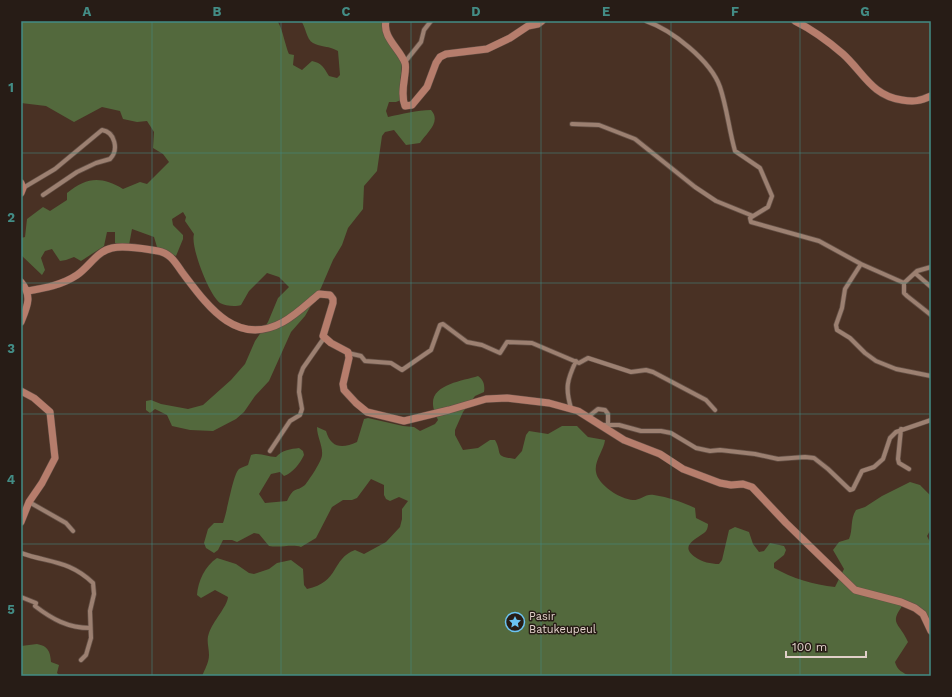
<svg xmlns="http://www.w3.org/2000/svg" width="952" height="697" viewBox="0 0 952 697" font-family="'Work Sans',sans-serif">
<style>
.green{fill:#53693d}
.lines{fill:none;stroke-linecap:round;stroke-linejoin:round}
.street-casing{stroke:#634f45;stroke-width:5.5}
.secondary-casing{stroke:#634f45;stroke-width:8}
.street{stroke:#9c8071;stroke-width:4}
.secondary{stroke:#b67d6c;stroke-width:7}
.grid{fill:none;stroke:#438c85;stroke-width:1;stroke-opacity:0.55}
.labels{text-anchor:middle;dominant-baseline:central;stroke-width:3;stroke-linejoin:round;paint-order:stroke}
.poi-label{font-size:11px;fill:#e0d0c9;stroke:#271c16;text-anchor:start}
.neatline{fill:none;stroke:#438c85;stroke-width:1.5}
.grid-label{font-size:13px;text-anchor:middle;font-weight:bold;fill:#438c85}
</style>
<rect width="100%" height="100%" fill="#493124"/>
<path class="green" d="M21 21H277C282 26 285 45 289 54L294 55 293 65 302 70 312 61C322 63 324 68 329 76L337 78 340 75 338 51C330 46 320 47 313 43 306 39 306 27 301 21H385L389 41 402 64 400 83 401 100 396 102H389L386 111 388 117C402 114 417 110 431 110 442 122 426 133 420 143L406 145 394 130 385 132 382 136 377 171 364 186 363 209 348 228 342 245 333 260 321 288 305 316 291 332 269 381 255 396 244 412 236 419 213 431 190 430 172 426 167 415 155 409 150 413 146 410V401L151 400 161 404 188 409 203 405 231 380 245 364 255 341 268 322 278 298 289 287 279 277 267 273 249 291 241 305C236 307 225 306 220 303 209 295 190 246 194 234L185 221 186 217 183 212 172 219 173 225 183 235V239L176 256 157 247 154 237 132 229 129 245 115 243V232H107L104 246 81 261 74 257 66 260 60 261 52 249 45 251 41 258 45 270 42 275 21 255V238L25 237 27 219 43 207 50 211 67 200V193C87 177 101 176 123 189L140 182 147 184 169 162 163 154 153 148 154 132 147 121 137 122 123 119 120 111 102 107 74 122 46 106 21 103Z
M478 376C484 380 485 386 484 392L475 396 463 412 455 430V435L463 450 478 448 490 440H495C503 454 493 456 515 459L522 451 526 435 529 431 548 434 562 426H577L588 437 605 440C604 450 594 461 596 472 598 485 620 499 633 500 641 500 646 493 654 495 668 497 682 502 695 508L696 518 708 524C708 527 707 531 704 533 696 539 679 546 695 557 702 562 711 564 719 564L722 560 729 530 735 527 749 532 753 544 759 552 764 551 770 543 784 546 786 550 784 555 774 563V568C792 578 814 585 835 587L844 569 833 550 839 542 849 539C853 530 850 519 856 510L865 507 882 496 910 482 920 485 931 496V529L927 536 931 544V626C924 614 920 605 906 601 887 625 899 621 908 642L895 662C897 670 903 673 910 676H202C205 669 209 662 209 655 209 647 206 641 209 633 213 621 227 607 228 597L215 590 201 598 197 595C198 581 205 566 217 558L236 564 249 573 254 574 269 569 277 563 291 560 303 569 304 585 307 589C340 582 331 559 355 550L364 554 386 542 400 527 402 519V509L408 501 399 497 390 501 386 499 384 495V485L371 479 357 498 352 500H343L332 507 316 538 301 547C292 544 280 548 269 546L259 534 254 533 237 542 232 540H223L218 550 214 553 206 548 204 543 208 529 214 523H223C227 513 233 474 239 469 241 468 245 466 248 465L251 455C260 452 267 457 276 457 282 450 291 449 299 448L303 451 304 455C301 462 292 474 284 476L280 472 271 474 259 494 265 503 287 501C295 485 295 493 305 485 309 480 322 461 322 455 323 446 317 437 317 427L326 431C331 448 342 449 357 442L364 419 368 418 403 426 414 427 420 431 435 424 438 420C436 415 433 409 433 404 432 384 463 381 478 376Z
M37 644C48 646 50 651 51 662L59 665 57 673 60 676H21V646Z"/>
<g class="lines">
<g class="street-casing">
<path id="street" d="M646 21C672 30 711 61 720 87 727 108 729 130 735 151L760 168 772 196 768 207 750 218 751 222 819 241 861 264 904 283 917 271 931 267
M405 62 421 42 424 30 431 21
M572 124 599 125 635 139 695 187 716 201 753 216
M23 188 55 169 102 130C115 132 119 150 110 159L96 163 77 172 43 195
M861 264 845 289 842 308 836 325 837 330 850 338 865 353 876 361 896 369 931 376
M915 273 931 287
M904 283V293L907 296 931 315
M348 353 361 356 365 361 391 363 402 370 431 350 440 325 443 324 467 342 482 345 500 353 507 342 532 343 579 363 588 358 631 372 646 370 653 372 706 400 715 410
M571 408C565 388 567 380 576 361
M588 417 598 409 605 410 608 414V425
M603 425H619L641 431H661L671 433 696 448 710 451 720 450 755 454 778 459 805 457 814 458 828 469 850 490 853 489 862 471 874 467 883 459 890 438 896 432 931 420
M901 429 898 459 899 463 909 469
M270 451 290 421 300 415 302 409 299 392 300 376 303 368 324 338
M29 502 66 523 73 531
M21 553C49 563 69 560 93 583L94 594 90 611 91 638 86 655 81 660
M21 597 36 603 35 606C52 619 68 628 90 628"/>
</g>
<g class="secondary-casing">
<path id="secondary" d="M386 21C382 37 400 49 405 63 408 71 399 91 405 106L412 105 427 87 436 63 440 57 446 54 487 49 510 38 528 26 538 24 542 21
M795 21C813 30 828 41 843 54 863 72 872 96 902 100 914 102 920 101 931 96
M21 183 23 188 21 193
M21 282C33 296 27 307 21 322
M28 291C45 288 62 285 77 275 89 267 97 251 112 248 126 245 144 249 158 251 170 253 175 262 182 272 207 305 236 348 283 322 296 315 308 303 319 294L330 295 333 299V303L323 336 331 343 348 352 349 358 343 384 344 390 356 403 367 412 404 421 449 410 486 399 507 398 549 403 578 411 624 440 660 454 683 469 720 483 731 485 743 484 752 487 786 523 855 590 901 602 915 608 923 614 931 631
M21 391 34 398 50 412 55 458 42 483 29 502 21 522"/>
</g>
<use href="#street" class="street"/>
<use href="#secondary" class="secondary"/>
</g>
<path class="grid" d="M152 21V676M281 21V676M411 21V676M541 21V676M671 21V676M800 21V676M21 153H931M21 283H931M21 414H931M21 544H931"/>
<defs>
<g id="sight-ring" transform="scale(1)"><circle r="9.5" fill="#271c16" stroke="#6bc3f2" stroke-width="1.5"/><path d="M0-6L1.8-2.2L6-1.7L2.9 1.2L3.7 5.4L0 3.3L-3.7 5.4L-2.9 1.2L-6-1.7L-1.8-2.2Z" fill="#6bc3f2"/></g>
</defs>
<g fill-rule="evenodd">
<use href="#sight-ring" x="515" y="622"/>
</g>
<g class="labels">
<g class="poi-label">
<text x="529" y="616">Pasir<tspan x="529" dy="13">Batukeupeul</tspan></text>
</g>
</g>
<rect width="952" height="697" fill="none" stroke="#271c16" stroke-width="44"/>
<path d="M786 651v6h80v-6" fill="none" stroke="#e0d0c9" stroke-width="2"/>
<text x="792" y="651" font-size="12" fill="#e0d0c9" stroke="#271c16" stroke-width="3" paint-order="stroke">100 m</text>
<rect x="22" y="22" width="908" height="653" class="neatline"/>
<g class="grid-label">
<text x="87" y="16">A</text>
<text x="217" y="16">B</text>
<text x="346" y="16">C</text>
<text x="476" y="16">D</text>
<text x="606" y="16">E</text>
<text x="735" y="16">F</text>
<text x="865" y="16">G</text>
<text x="11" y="92">1</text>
<text x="11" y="222">2</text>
<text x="11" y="353">3</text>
<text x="11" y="484">4</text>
<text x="11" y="614">5</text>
</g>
</svg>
